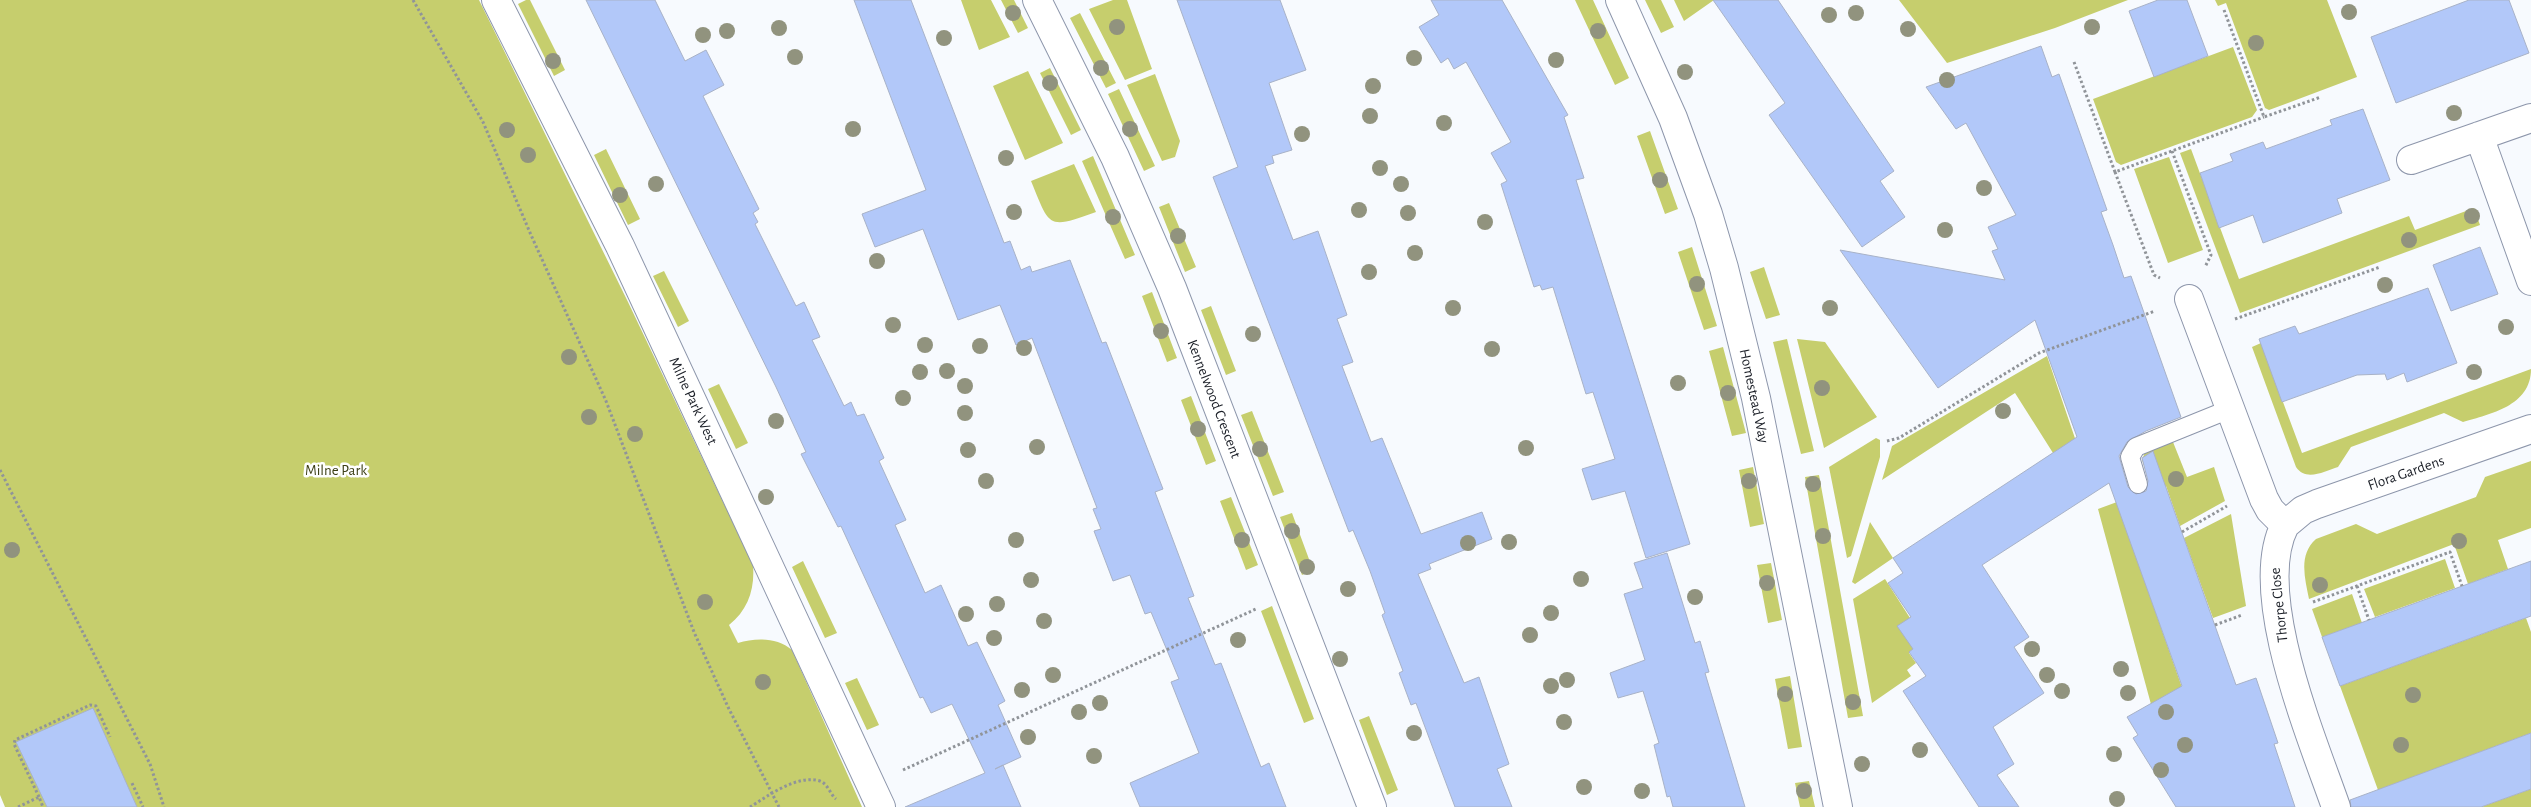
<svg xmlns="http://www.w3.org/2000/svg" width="2531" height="807" viewBox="0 0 2531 807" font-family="'Alegreya Sans',sans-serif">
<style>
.green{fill:#c6ce6d}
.building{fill:#b2c8f9;stroke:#a8b2c7}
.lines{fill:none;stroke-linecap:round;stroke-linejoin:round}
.service-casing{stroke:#8d96ab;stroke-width:20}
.minor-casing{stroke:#8d96ab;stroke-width:30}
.path{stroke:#909499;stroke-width:3;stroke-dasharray:2.5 2.5;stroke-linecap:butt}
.service{stroke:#fff;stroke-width:18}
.minor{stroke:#fff;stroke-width:28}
.tree{fill:#91937e}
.labels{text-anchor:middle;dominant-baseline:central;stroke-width:5;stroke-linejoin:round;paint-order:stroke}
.street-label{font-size:15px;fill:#1b1f27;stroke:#fff}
.park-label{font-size:15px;fill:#3d3f16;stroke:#fff}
</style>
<rect width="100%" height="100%" fill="#f7fafe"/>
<path class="green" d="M0 0H479L628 302 753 565C755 589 748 610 729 625L738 643C755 638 777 637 792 650L862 807H5L0 795Z
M526 0H530L565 70 554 76 518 4Z
M961 0H991L1010 37 979 50Z
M1001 0H1014L1028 28 1018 33Z
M1113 0H1127L1152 69 1125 80 1089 9Z
M1575 0H1593L1629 78 1615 85Z
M1645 0H1661L1674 27 1661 33Z
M1674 0H1714L1684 21Z
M1899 0H2128L2055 28 1947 63Z
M2215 0H2327L2357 77 2269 110 2265 108 2226 3 2218 6Z
M1080 13 1116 83 1106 88 1070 18Z
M2233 47 2257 110 2252 117 2121 165 2116 162 2093 99Z
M1050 68 1081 130 1071 135 1040 73Z
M1028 71 1063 143 1025 160 993 86Z
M1155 74 1180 141 1175 157 1162 161 1127 85Z
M1119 89 1155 166 1144 171 1108 94Z
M1650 131 1678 209 1665 214 1637 136Z
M606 149 640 219 628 225 594 155Z
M2191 149 2239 279 2409 216 2415 230 2474 208 2480 225 2240 313 2180 153Z
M1093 156 1135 255 1125 259 1082 161Z
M2169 157 2203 250 2168 263 2134 169Z
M1074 164 1096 212C1047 230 1050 227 1031 181Z
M1169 203 1196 267 1185 272 1159 207Z
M1692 247 1717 326 1704 330 1678 252Z
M1764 267 1780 315 1766 319 1750 272Z
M664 271 689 321 678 327 653 276Z
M1152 292 1177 358 1167 362 1142 296Z
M1211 306 1236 371 1226 375 1201 310Z
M1787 339 1814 451 1801 454 1773 342Z
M1797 339 1825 342 1877 417 1824 448Z
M2261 343 2302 453 2531 369C2531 406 2490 414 2463 422L2444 413 2351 447 2338 467C2325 471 2306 482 2296 467L2252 347Z
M1723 347 1746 433 1732 436 1709 351Z
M2047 356 2080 453H2053L2015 393 1882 480 1892 446Z
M719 384 748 443 736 449 708 389Z
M1191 396 1216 461 1206 465 1181 400Z
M1252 411 1284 492 1273 496 1241 415Z
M1876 438 1880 440V457L1851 556 1847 558 1829 467Z
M2173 442 2187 477 2214 467 2225 501 2180 526 2166 486 2153 489 2142 460 2145 452Z
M2531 461V528L2498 540 2508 569 2468 584 2454 544 2309 599C2305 578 2298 555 2316 539L2356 524 2377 534 2476 497 2485 477Z
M1753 467 1764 524 1750 527 1739 470Z
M1819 475 1863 716 1848 718 1805 477Z
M1231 497 1258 565 1246 570 1220 501Z
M2117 502 2185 696 2152 708 2098 509Z
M1292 513 1313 570 1302 575 1280 517Z
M2231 514 2246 606 2213 618 2184 538Z
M1870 522 1893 558 1855 584 1852 582Z
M2445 559 2455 588 2375 617 2364 589Z
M803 561 837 633 825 638 792 567Z
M1771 563 1782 620 1768 623 1757 565Z
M1885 579 1910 618 1913 649 1909 653 1916 663 1907 670 1911 676 1872 703 1853 599Z
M2352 594 2362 623 2322 637 2312 609Z
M1272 606 1314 719 1304 723 1261 611Z
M2526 618 2531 632V733L2378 790 2340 686Z
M1790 676 1802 747 1788 749 1775 679Z
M857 678 879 725 867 730 845 683Z
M1369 716 1398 790 1387 795 1359 720Z
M1809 781 1815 807H1800L1795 783Z
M2531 789V807H2481Z"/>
<path class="building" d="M586 0H655L685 61 706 50 724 85 703 96 759 209 753 213 758 222 755 224 796 306 804 302 820 337 812 340 844 406 851 402 857 416 864 414 884 458 879 461 906 520 895 525 925 593 941 585 968 646 977 642 1005 701 998 705 1021 757 995 769 1003 765 1021 807H905L985 773 952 704 931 713 923 697 920 698 841 526 838 527 801 454 806 452 776 387Z
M854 0H911L1004 243 1010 241 1021 270 1030 266 1032 272 1070 260 1102 343 1106 342 1163 489 1155 492 1194 596 1188 598 1215 665 1221 663 1261 767 1269 763 1286 807H1140L1130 783 1199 753 1171 682 1179 679 1151 612 1145 614 1130 575 1113 581 1094 531 1101 529 1093 509 1097 508 1032 338 1016 345 1000 305 958 320 923 229 875 247 862 214 926 190Z
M1177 0H1280L1306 70 1269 83 1292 150 1272 156 1274 163 1265 166 1293 240 1318 231 1347 315 1337 319 1353 362 1342 366 1371 442 1382 438 1421 534 1482 512 1492 539 1429 564 1431 569 1418 574 1464 683 1479 677 1509 764 1497 769 1512 807H1455L1416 703 1411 705 1399 673 1403 671 1382 615 1385 613 1370 571 1353 530 1349 532 1213 177 1238 167Z
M1431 0H1502L1568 115 1564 117 1584 178 1576 180 1690 544 1646 558 1625 491 1592 500 1582 469 1615 459 1593 392 1586 394 1553 287 1542 290 1540 285 1534 287 1501 184 1507 181 1491 153 1511 142 1466 62 1454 69 1448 58 1441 63 1419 27 1439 15Z
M1713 0H1778L1894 171 1880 181 1905 217 1862 247 1769 115 1785 103Z
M2158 0H2187L2208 56 2154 77 2129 11Z
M2469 0H2509L2529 53 2396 103 2371 37Z
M2041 46 2052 77 2059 74 2107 210 2101 212 2113 245 2124 278 2131 276 2181 417 2146 431 2127 442 2119 456 2128 487 2136 494 2146 491 2148 481 2142 458 2153 451 2236 685 2256 678 2278 743 2274 744 2295 807H2176L2133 738 2138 735 2127 717 2182 686 2109 483 1982 565 2029 637 2014 647 2044 693 1993 727 2014 764 1997 775 2019 807H1979L1903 691 1926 676 1909 652 1913 649 1897 626 1911 617 1888 583 1903 573 1893 558 2077 437 2035 320 1938 388 1840 250 2005 280 1992 251 1998 249 1988 227 2016 215 1966 123 1956 129 1926 87Z
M2363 109 2390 180 2337 199 2342 213 2263 243 2253 215 2219 228 2200 173 2233 161 2230 154 2263 142 2266 149 2332 125 2330 120Z
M2480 247 2498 294 2451 311 2433 265Z
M2428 288 2457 363 2407 382 2404 373 2387 380 2385 374 2357 375 2282 402 2259 339 2295 326 2299 334Z
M1667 553 1695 643 1700 641 1709 672 1705 673 1745 807H1673L1670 796 1667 797 1654 745 1659 743 1643 691 1618 698 1610 673 1645 660 1624 594 1643 588 1634 563Z
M2531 561V616L2340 686 2322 637Z
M93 708 137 807H47L16 742Z
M2531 733V789L2481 807H2351L2350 800Z"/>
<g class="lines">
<g class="service-casing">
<path id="service" d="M2138 484 2130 457 2136 447 2230 409"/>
</g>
<g class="minor-casing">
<path id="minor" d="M496 0 620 246 881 807
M1037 0 1115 157 1172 288 1372 807
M1620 0 1673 118 1708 214 1724 268 1756 398 1838 807
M2479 136 2531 281
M2411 160 2531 118
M2189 299 2264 499 2270 510 2285 525C2250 592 2312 738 2336 807
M2285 525 2303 510 2317 504 2531 429"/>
</g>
<path class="path" d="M413 0 483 122 531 235 606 401 694 632 728 707 779 807
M2224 10 2264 117 2321 97
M2074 62 2115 172 2264 117
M2172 151 2211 255 2205 267
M2115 172 2154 275 2160 278
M2235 319 2380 267
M1887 441 1899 438 2039 353 2155 311
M0 470 150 764 164 807
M2182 532 2227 506
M2357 586 2369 620
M2313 602 2450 552 2462 586
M2215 625 2242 615
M903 770 1256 609
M132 783 143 807
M39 797 14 744 15 740 90 705 96 706 110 737
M18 807 39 797 43 807
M750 807C768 796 797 774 820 781 828 784 830 794 836 799"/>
<use href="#service" class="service"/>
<use href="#minor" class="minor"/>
</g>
<g class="tree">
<circle cx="2349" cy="12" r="8"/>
<circle cx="1013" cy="13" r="8"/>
<circle cx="1856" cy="13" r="8"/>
<circle cx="1829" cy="15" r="8"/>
<circle cx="1117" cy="27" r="8"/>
<circle cx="2092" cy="27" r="8"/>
<circle cx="779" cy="28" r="8"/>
<circle cx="1908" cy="29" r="8"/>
<circle cx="727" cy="31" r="8"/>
<circle cx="1598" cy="31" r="8"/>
<circle cx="703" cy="35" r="8"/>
<circle cx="944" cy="38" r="8"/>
<circle cx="2256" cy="43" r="8"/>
<circle cx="795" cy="57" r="8"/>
<circle cx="1414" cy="58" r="8"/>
<circle cx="1556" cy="60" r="8"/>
<circle cx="553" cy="61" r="8"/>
<circle cx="1101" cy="68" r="8"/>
<circle cx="1685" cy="72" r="8"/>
<circle cx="1947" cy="80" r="8"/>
<circle cx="1050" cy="83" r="8"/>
<circle cx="1373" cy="86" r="8"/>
<circle cx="2454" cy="113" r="8"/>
<circle cx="1370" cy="116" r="8"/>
<circle cx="1444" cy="123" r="8"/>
<circle cx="853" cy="129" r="8"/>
<circle cx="1130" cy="129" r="8"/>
<circle cx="507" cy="130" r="8"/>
<circle cx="1302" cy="134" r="8"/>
<circle cx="528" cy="155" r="8"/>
<circle cx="1006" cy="158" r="8"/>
<circle cx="1380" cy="168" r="8"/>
<circle cx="1660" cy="180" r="8"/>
<circle cx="656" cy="184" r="8"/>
<circle cx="1401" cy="184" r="8"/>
<circle cx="1984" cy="188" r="8"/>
<circle cx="620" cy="195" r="8"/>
<circle cx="1359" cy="210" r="8"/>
<circle cx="1014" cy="212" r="8"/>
<circle cx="1408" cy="213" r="8"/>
<circle cx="2472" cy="216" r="8"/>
<circle cx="1113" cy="217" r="8"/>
<circle cx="1485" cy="222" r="8"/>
<circle cx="1945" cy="230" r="8"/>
<circle cx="1178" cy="236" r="8"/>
<circle cx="2409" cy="240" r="8"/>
<circle cx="1415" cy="253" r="8"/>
<circle cx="877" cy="261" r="8"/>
<circle cx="1369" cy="272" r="8"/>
<circle cx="1697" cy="284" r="8"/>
<circle cx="2385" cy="285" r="8"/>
<circle cx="1453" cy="308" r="8"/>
<circle cx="1830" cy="308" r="8"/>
<circle cx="893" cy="325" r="8"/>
<circle cx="2506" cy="327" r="8"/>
<circle cx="1161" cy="331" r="8"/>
<circle cx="1253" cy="334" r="8"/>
<circle cx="925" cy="345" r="8"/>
<circle cx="980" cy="346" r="8"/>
<circle cx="1024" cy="348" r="8"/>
<circle cx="1492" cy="349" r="8"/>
<circle cx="569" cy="357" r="8"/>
<circle cx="947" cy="371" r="8"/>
<circle cx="920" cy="372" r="8"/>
<circle cx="2474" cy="372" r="8"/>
<circle cx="1678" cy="383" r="8"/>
<circle cx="965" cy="386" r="8"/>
<circle cx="1822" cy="388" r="8"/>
<circle cx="1728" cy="393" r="8"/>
<circle cx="903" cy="398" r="8"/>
<circle cx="2003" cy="411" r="8"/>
<circle cx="965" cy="413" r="8"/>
<circle cx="589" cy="417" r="8"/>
<circle cx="776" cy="421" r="8"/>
<circle cx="1198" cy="429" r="8"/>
<circle cx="635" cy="434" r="8"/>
<circle cx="1037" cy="447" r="8"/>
<circle cx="1526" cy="448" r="8"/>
<circle cx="1260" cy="449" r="8"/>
<circle cx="968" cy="450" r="8"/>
<circle cx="2176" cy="479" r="8"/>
<circle cx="986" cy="481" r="8"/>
<circle cx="1749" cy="481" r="8"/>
<circle cx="1813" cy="484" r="8"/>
<circle cx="766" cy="497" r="8"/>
<circle cx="1292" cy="531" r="8"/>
<circle cx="1823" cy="536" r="8"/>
<circle cx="1016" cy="540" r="8"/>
<circle cx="1242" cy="540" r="8"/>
<circle cx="2459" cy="541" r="8"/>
<circle cx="1509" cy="542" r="8"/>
<circle cx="1468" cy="543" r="8"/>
<circle cx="12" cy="550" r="8"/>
<circle cx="1307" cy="567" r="8"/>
<circle cx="1581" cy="579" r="8"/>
<circle cx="1031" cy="580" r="8"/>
<circle cx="1767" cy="583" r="8"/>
<circle cx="2320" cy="585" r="8"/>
<circle cx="1348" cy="589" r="8"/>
<circle cx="1695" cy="597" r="8"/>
<circle cx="705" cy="602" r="8"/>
<circle cx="997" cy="604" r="8"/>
<circle cx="1551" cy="613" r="8"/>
<circle cx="966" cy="614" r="8"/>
<circle cx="1044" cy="621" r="8"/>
<circle cx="1530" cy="635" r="8"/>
<circle cx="994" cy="638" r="8"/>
<circle cx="1238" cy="640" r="8"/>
<circle cx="2032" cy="649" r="8"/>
<circle cx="1340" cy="659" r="8"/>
<circle cx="2121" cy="669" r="8"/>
<circle cx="1053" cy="675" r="8"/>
<circle cx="2047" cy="675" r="8"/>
<circle cx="1567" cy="680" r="8"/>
<circle cx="763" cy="682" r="8"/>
<circle cx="1551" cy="686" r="8"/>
<circle cx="1022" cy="690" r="8"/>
<circle cx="2062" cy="691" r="8"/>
<circle cx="2128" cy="693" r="8"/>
<circle cx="1785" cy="694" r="8"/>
<circle cx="2413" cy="695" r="8"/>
<circle cx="1853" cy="702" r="8"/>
<circle cx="1100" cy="703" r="8"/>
<circle cx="1079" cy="712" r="8"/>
<circle cx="2166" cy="712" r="8"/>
<circle cx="1564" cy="722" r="8"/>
<circle cx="1414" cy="733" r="8"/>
<circle cx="1028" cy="737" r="8"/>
<circle cx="2185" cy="745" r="8"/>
<circle cx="2401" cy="745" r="8"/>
<circle cx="1920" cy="750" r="8"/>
<circle cx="2114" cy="754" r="8"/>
<circle cx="1094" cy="756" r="8"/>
<circle cx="1862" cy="764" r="8"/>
<circle cx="2161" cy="770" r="8"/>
<circle cx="1584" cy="787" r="8"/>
<circle cx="1642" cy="791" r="8"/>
<circle cx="1804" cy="791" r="8"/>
<circle cx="2117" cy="799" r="8"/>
</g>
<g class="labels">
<g class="street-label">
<text transform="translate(1754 396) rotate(78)">Homestead Way</text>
<text transform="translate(1214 399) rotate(69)">Kennelwood Crescent</text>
<text transform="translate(693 401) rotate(65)">Milne Park West</text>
<text transform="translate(2406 473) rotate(-19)">Flora Gardens</text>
<text transform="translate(2279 605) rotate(-96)">Thorpe Close</text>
</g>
<g class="park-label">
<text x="336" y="470">Milne Park</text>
</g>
</g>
</svg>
